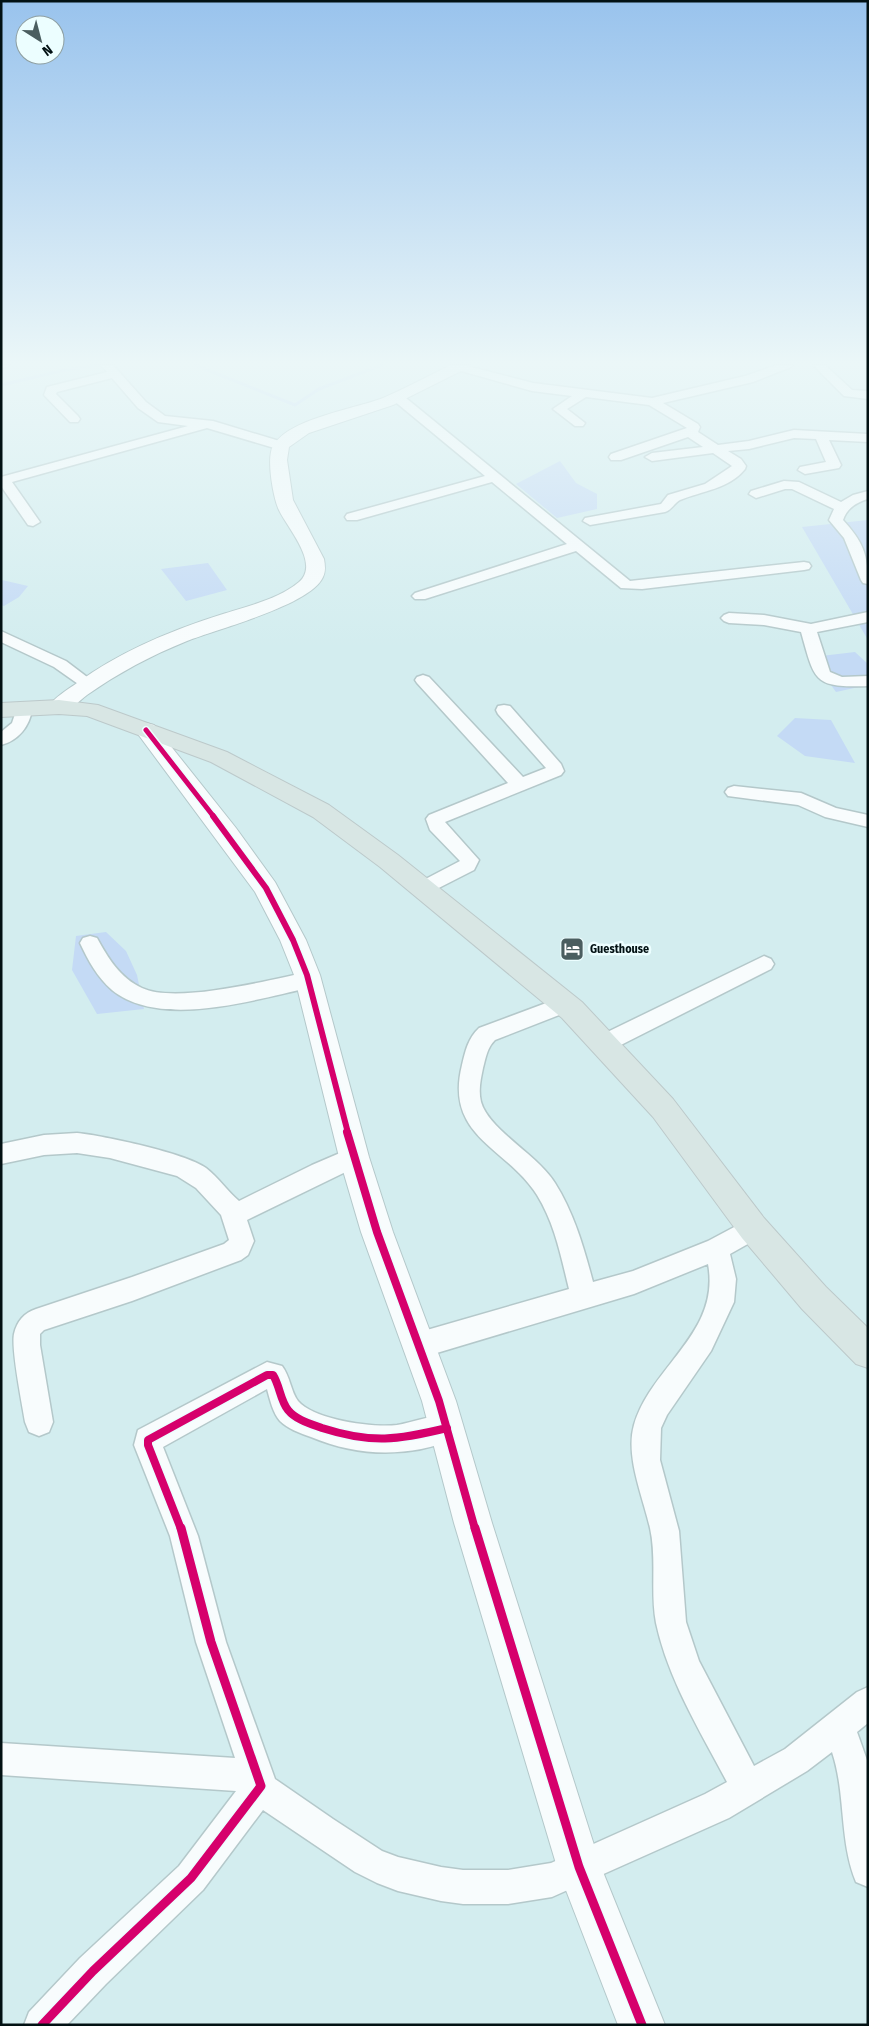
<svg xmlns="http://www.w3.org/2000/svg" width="869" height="2026" viewBox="0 0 869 2026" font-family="'Fira Sans Condensed',sans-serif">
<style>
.water{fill:#c4daf5}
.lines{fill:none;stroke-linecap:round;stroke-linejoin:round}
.stream{stroke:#c4daf5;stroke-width:3}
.street-casing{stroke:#b4c8ca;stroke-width:3}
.secondary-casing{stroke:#b4c8ca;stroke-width:2}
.primary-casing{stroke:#bcc9ca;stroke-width:2}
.street{fill:#f8fcfd;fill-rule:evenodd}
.secondary{fill:#f8fcfd;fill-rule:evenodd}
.primary{fill:#d8e6e4;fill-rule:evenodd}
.cycleway-far3-casing{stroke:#ecfeff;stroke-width:8}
.cycleway-far2-casing{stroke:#ecfeff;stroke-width:9}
.cycleway-far1-casing{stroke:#ecfeff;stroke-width:11}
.cycleway-casing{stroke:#ecfeff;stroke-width:12}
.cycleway-far3{stroke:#d6006c;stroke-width:5}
.cycleway-far2{stroke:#d6006c;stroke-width:6}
.cycleway-far1{stroke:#d6006c;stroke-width:8}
.cycleway{stroke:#d6006c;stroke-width:9}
.labels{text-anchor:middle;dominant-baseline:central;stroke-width:5;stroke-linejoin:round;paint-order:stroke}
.poi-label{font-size:12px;font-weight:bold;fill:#021113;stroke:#ecfeff;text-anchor:start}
</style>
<rect width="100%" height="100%" fill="#d3edef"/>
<path class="water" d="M560 461 576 483 597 494V509L557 518 516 484Z
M868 520V640L802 527Z
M208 563 227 590 186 601 161 569Z
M1 580H2L28 586 19 597 4 606 1 605Z
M855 652 868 664V685L836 692 823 674 821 656Z
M795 718 831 720 855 763 805 756 777 736Z
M106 932 126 951 137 975 144 1009 97 1014 72 970 76 936Z"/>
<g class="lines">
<path class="stream" d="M195 365 295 405 319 389 382 365
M1 385 65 370 98 365"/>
<g class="street-casing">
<path id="street" d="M1 365H9L7 367 1 368Z
M101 365H113L146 402 165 416 213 421 286 443 287 446 281 450 207 428 12 482 40 522 33 526 28 525 1 486V477L188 426 158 422 138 408 112 378 57 392 56 394 78 416 80 419 78 422H70L44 395 47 387 107 372Z
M454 365H463L533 383 652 398 745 376 777 365H793L791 367 753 382 663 403 698 424 700 427 698 432 718 445 749 441 794 430 868 434V442L829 440 841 465 839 468 805 474 798 470 800 467 826 462 816 439 794 438 749 449 728 451 741 459 746 466 745 469C729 489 702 491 680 500 674 503 672 510 665 512L590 525 583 521 585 518 661 504 668 495 705 484 732 466 713 453 652 461 645 457 652 453 703 447 688 437 621 460H611L609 457 611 454 687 428 649 405 586 397 567 409 585 423 583 426H575L553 409 572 396 532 391 454 369 452 367Z
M813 365H825L852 390 868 391V399L844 396Z
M397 393 401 394 630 581 804 562 809 563 811 566 809 569 804 570 642 589 621 588 576 551 425 599H415L412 596 415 593 567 544 492 482 357 520H347L345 517 347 514 485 476 393 400 391 397Z
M784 481 799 482 841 502 853 495 868 491V499C857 502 847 508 843 520 863 542 868 554 868 584L863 583 861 580 844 538 829 520 834 509 792 489H785L756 498 749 494 751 491Z
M868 612V622L817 632 830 672 842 677 868 676V686C813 688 815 681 801 632L764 625 729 623 724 621 721 618 724 615 729 613 764 615 811 624Z
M1 631 66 661 95 683 93 686H81L54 667 1 642Z
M423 675 429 677 523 777 546 768 498 714 496 710 498 706 504 705 510 706 561 764 564 771 561 775 445 822 479 860 474 870 423 896 416 894 413 889 416 884 460 861 430 830 426 819 429 815 508 783 417 683 415 680 417 677Z
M24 704 30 705 32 709C30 726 18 741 1 745V732L12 723 18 705Z
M734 786 801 793 836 808 868 815V827L825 817 798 805 728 796 725 792 728 788Z
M90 936 97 938C108 958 120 978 142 988 176 1004 270 980 308 972L315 974 318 980 315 986 308 988C253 1000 160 1029 112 990 97 977 88 960 80 943L83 938Z
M764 956 771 959 774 964 771 969 611 1050 603 1053 595 1050 592 1044 595 1038Z
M565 996 572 998 576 1004 572 1010 495 1040C487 1048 486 1057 483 1068 481 1078 478 1090 481 1102 489 1130 538 1155 555 1183 574 1213 584 1248 593 1282L633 1271 708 1241 753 1217 762 1220 765 1228 762 1236 730 1254 736 1279 734 1302 711 1351 667 1415 661 1428 660 1460 679 1531 686 1622 699 1661 754 1766 785 1749 857 1692 868 1687V1723L857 1732 868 1763V1887L856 1882C839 1841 846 1794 832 1752L807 1771 729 1818 552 1897 508 1904H463L441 1901 398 1891 377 1883 355 1872 263 1810 203 1890 106 1984 67 2025H24L29 2012 80 1958 179 1866 236 1791 1 1775V1743L235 1758 196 1642 170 1536 134 1445 138 1430 267 1362 282 1366C290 1376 291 1392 298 1401 314 1420 374 1428 397 1425 416 1422 439 1411 457 1418L461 1428 457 1438C408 1458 359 1457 311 1437 300 1433 288 1429 280 1421 273 1413 270 1400 267 1389L163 1447 198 1536 226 1642 275 1779 333 1819 382 1851 398 1857 441 1867 463 1870H508L551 1863 705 1794 727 1782C700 1731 668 1679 656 1623 650 1592 657 1559 650 1528 643 1497 625 1456 634 1425 651 1366 721 1333 708 1264L634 1294 420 1358 411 1354 407 1345 411 1336 420 1332 569 1289C561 1257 555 1224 537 1195 507 1147 444 1137 462 1065 465 1052 468 1038 479 1028Z
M77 1133C105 1136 185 1153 206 1168 219 1178 227 1191 239 1201L312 1165 354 1147 362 1150 366 1157 362 1164 247 1220 254 1241 248 1255 241 1260 132 1301 44 1330 40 1334V1345L53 1422 49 1432 39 1436 29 1432 25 1422C22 1403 11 1350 14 1334 17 1321 24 1313 36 1309L132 1277 224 1244 229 1240 221 1215 196 1188 177 1176 110 1158 77 1153 44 1155 1 1164V1144L44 1135Z"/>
</g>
<g class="secondary-casing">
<path id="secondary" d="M451 365H470L467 368 393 405 309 433 289 447 287 460 293 500 324 559C325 565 326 571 323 577 311 605 217 629 187 641 152 655 118 673 87 695 75 704 67 716 51 712L48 707C55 697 67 690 77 683 121 651 172 630 223 614 248 606 279 599 299 582 321 563 286 527 278 508 273 495 268 466 271 452 278 420 356 409 383 398 406 388 428 376 451 365Z
M146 723 154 725 236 828 275 882 306 940 320 975 369 1157 393 1232 456 1401 492 1523 601 1867 665 2025H618L557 1867 454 1523 422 1401 361 1232 339 1157 294 975 280 940 255 892 135 730 138 725Z"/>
</g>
<g class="primary-casing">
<path id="primary" d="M59 700 98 705 227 752 329 805 398 855 582 1002 673 1099 764 1218 826 1287 868 1328V1368L856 1364 802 1309 742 1238 653 1117 562 1018 380 867 313 817 211 762 87 716 59 714 1 717V703Z"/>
</g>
<use href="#street" class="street"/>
<use href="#secondary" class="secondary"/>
<use href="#primary" class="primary"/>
<g class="cycleway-far3-casing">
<path id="cycleway-far3" d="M146 730 214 817"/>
</g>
<g class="cycleway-far2-casing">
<path id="cycleway-far2" d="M213 816 266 888 293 940 307 975 348 1133"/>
</g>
<g class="cycleway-far1-casing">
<path id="cycleway-far1" d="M347 1132 377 1232 439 1401 475 1529
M181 1529 148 1445V1440L267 1375H273C280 1386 280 1400 288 1410 296 1420 311 1424 322 1428 372 1444 398 1440 447 1428"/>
</g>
<g class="cycleway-casing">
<path id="cycleway" d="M475 1528 579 1867 642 2025
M42 2025 93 1971 191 1878 261 1786 211 1642 181 1528"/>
</g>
<use href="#cycleway-far3" class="cycleway-far3"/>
<use href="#cycleway-far2" class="cycleway-far2"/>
<use href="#cycleway-far1" class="cycleway-far1"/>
<use href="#cycleway" class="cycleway"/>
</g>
<linearGradient id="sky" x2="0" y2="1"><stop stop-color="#99c3ed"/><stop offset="0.56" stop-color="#ebf7f8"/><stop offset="1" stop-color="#ebf7f8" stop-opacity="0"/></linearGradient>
<rect width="869" height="648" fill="url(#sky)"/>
<defs>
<g id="hotel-square" transform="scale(1.25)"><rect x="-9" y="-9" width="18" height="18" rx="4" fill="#4b5e60" stroke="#ecfeff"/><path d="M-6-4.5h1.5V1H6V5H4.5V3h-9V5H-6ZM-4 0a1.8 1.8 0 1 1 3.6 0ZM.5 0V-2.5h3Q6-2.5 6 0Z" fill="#fff"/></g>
</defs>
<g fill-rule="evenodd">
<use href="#hotel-square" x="572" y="949"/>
</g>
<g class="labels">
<g class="poi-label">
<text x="590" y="949">Guesthouse</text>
</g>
</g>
<rect width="869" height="2026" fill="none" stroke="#021113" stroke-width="5"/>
<g transform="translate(40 40) rotate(144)"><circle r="24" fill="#ecfeff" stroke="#8e9fa1"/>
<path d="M0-4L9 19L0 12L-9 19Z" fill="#4b5e60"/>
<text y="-8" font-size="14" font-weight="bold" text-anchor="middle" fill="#021113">N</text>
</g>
</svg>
